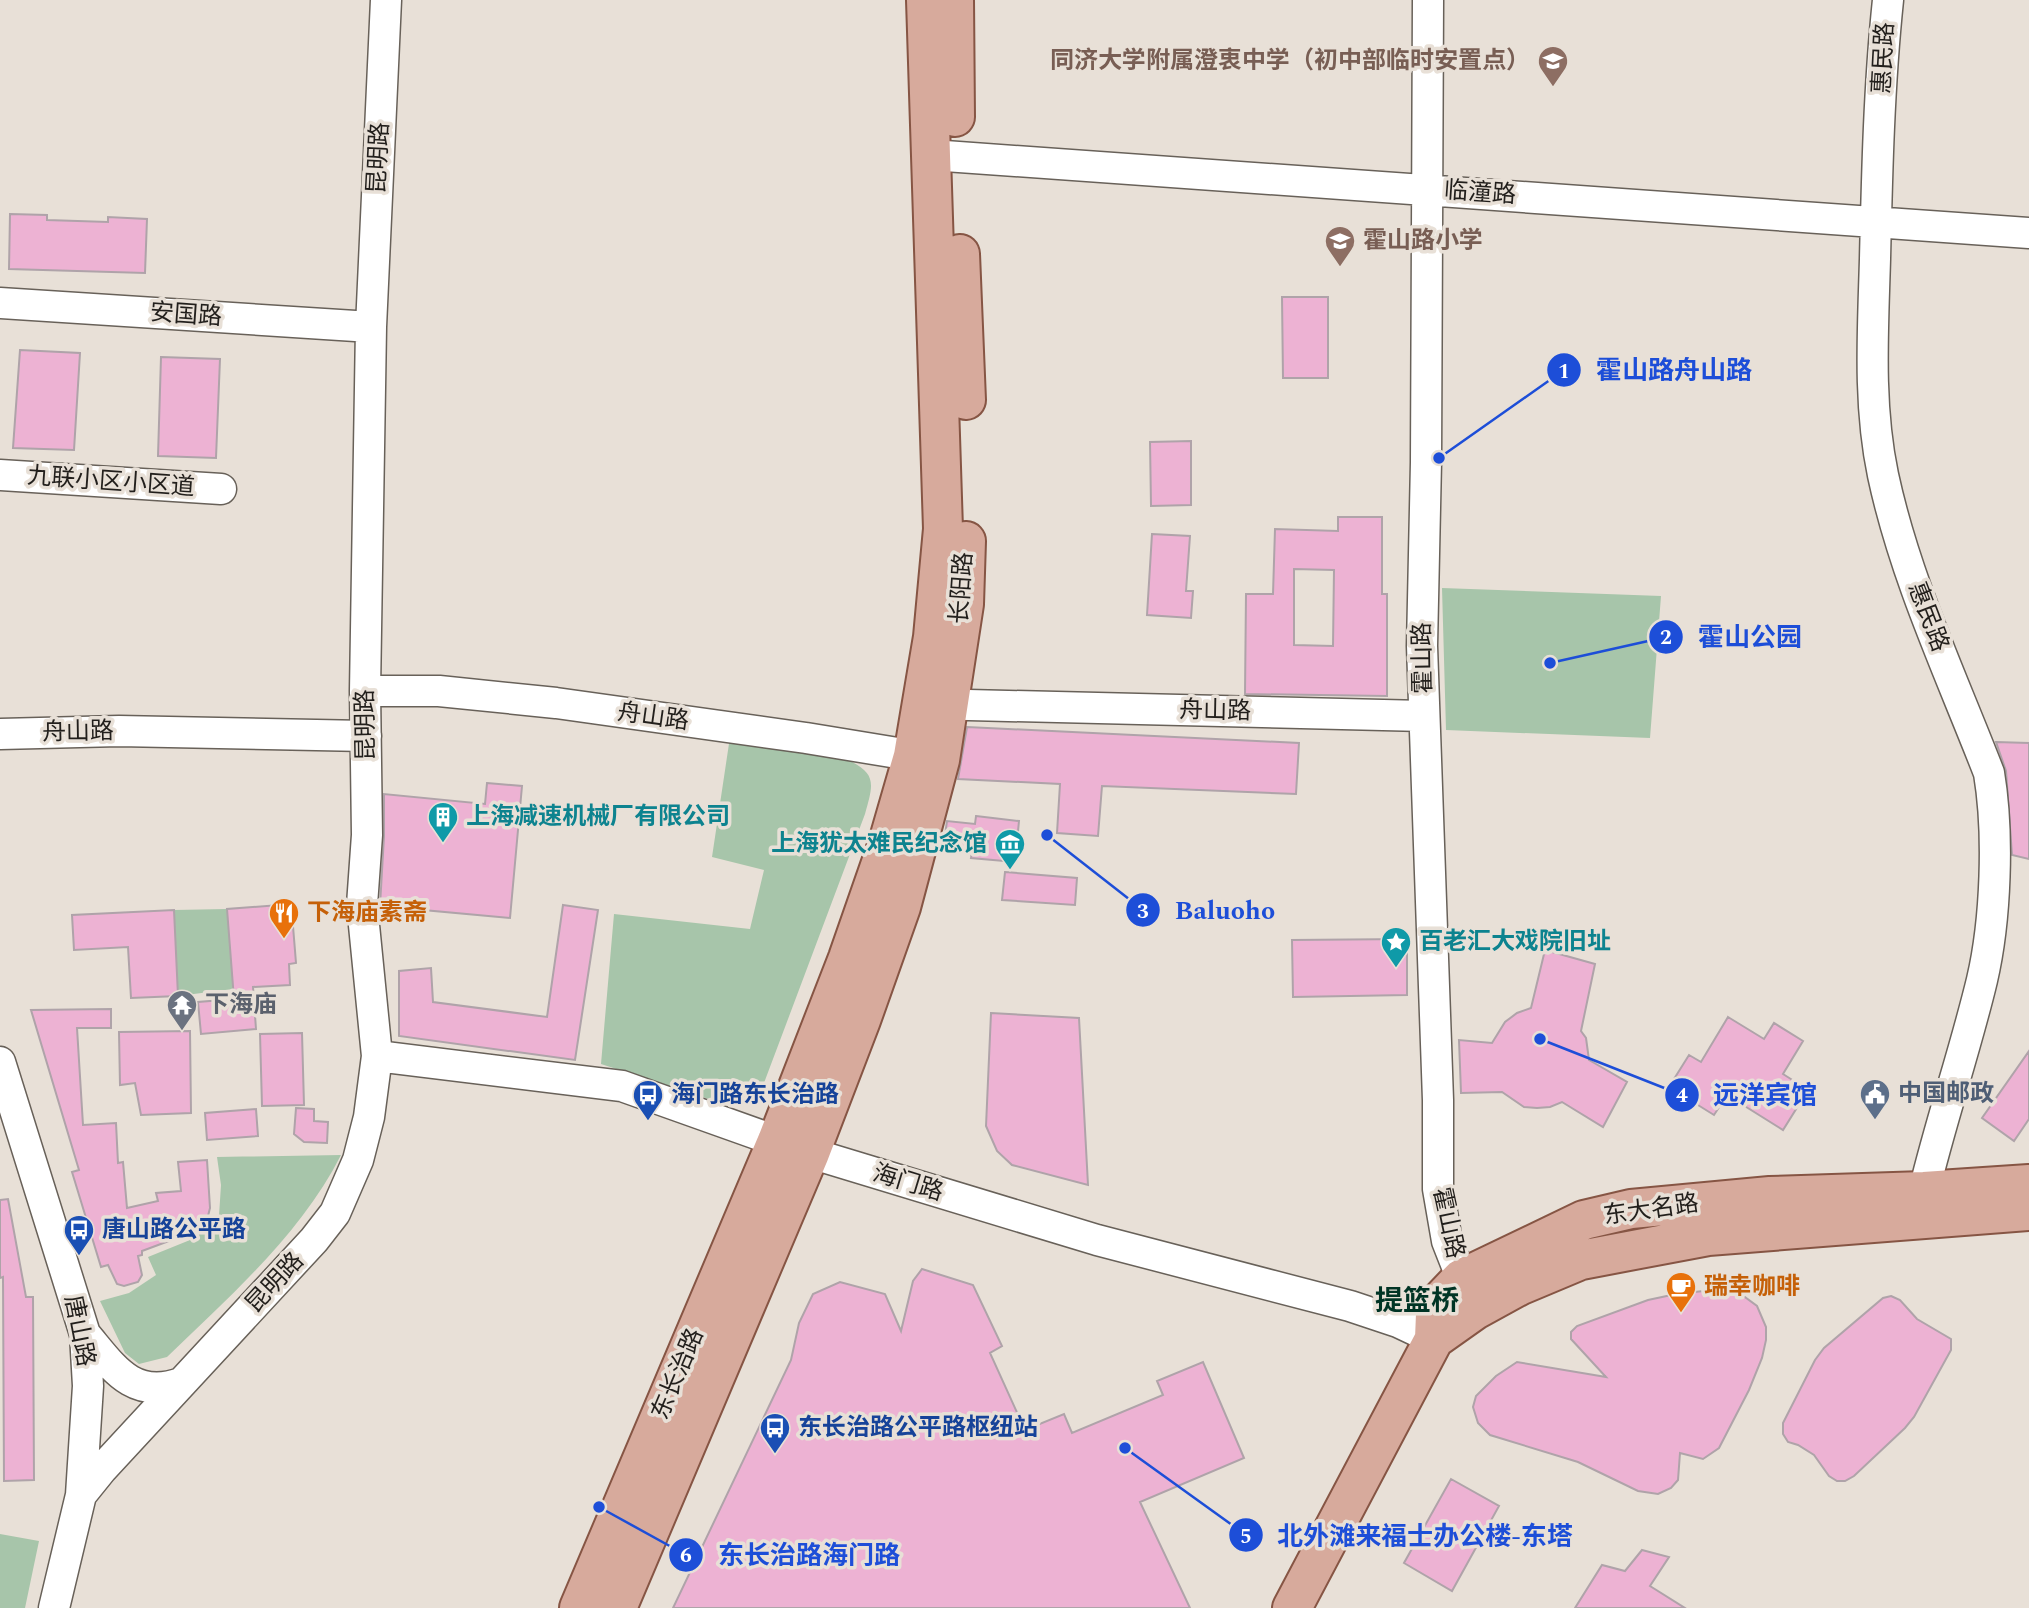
<svg xmlns="http://www.w3.org/2000/svg" width="2029" height="1608" viewBox="0 0 2029 1608" font-family="Spectral,'Noto Sans SC',serif">
<style>
.green{fill:#a7c5aa}
.building{fill:#edb2d3;stroke:#afa3a9;stroke-width:2;fill-rule:evenodd}
.lines{fill:none;stroke-linecap:round;stroke-linejoin:round}
.minor-casing{stroke:#686159;stroke-width:33}
.major-casing{stroke:#865544;stroke-width:42}
.minor{stroke:#fff;stroke-width:30}
.major{stroke:#d7aa9c;stroke-width:38}
.labels{text-anchor:middle;dominant-baseline:central;stroke-width:7;stroke-linejoin:round;paint-order:stroke}
.street-label{font-size:24px;fill:#221f1c;stroke:#e8e0d7}
.education-label{font-size:24px;font-weight:bold;fill:#785e54;stroke:#e8e0d7;text-anchor:end}
.culture-label{font-size:24px;font-weight:bold;fill:#0d838f;stroke:#e8e0d7;text-anchor:start}
.food-label{font-size:24px;font-weight:bold;fill:#c56008;stroke:#e8e0d7;text-anchor:start}
.worship-label{font-size:24px;font-weight:bold;fill:#5b616d;stroke:#e8e0d7;text-anchor:start}
.service-label{font-size:24px;font-weight:bold;fill:#4e5e75;stroke:#e8e0d7;text-anchor:start}
.transit-label{font-size:24px;font-weight:bold;fill:#164399;stroke:#e8e0d7;text-anchor:start}
.quarter-label{font-size:28px;font-weight:bold;fill:#003425;stroke:#e8e0d7}
.leader{fill:none;stroke:#1d4ed8;stroke-width:2.5}
.callout-dot{fill:#1d4ed8;stroke:#e8e0d7;stroke-width:2.5}
.mark-label{font-size:21px;text-anchor:middle;font-weight:bold;fill:#fff}
.callout-label{font-size:26px;text-anchor:middle;font-weight:bold;fill:#1d4ed8;stroke:#e8e0d7;stroke-width:7;stroke-linejoin:round;paint-order:stroke}
</style>
<rect width="100%" height="100%" fill="#e8e0d7"/>
<path class="green" d="M1442 588 1661 596 1650 738 1446 730Z
M730 737 844 758C877 773 874 782 865 814L761 1091 740 1105H727L601 1064 614 914 750 929 764 870 712 857Z
M227 909 233 989 178 996 174 910Z
M341 1155C301 1234 230 1296 167 1357L139 1364 125 1353 100 1301 129 1293 156 1275 148 1257 195 1238 219 1216 221 1185 217 1157Z
M0 1534 39 1541 25 1608H0Z"/>
<path class="building" d="M10 214 47 215V220L108 222V217L147 219 145 273 9 269Z
M1282 297H1328V378H1283Z
M20 350 80 353 74 450 13 448Z
M161 357 220 359 216 458 158 456Z
M1191 441V505L1151 506 1150 442Z
M1338 517H1382V594H1387V696L1245 694 1246 594H1273L1275 529 1338 531ZM1294 569 1334 570 1333 646 1294 645Z
M1152 534 1190 536 1186 591H1193L1191 618 1147 615Z
M967 727 1299 743 1296 794 1102 786 1098 836 1057 833 1060 784 958 779Z
M1996 742 2029 743V859L2012 855 2006 771Z
M487 783 522 786 510 918 380 906 384 836V794L485 804Z
M976 816 1019 821 1015 862 971 858 972 852 943 849 947 821 975 824Z
M1005 872 1077 878 1075 905 1002 900Z
M279 905 280 915 292 914 296 963 289 964 290 985 253 987 256 1029 201 1034 198 1002 234 999 227 909Z
M563 905 598 910 575 1060 399 1036V971L431 968 433 1002 547 1017Z
M174 910 178 996 131 998 128 947 74 950 72 915Z
M1407 939V995L1293 997 1292 940Z
M1545 950 1595 964 1581 1031 1586 1038 1589 1060 1627 1082 1603 1127 1562 1102 1550 1107 1537 1108 1524 1107 1502 1092 1461 1093 1459 1040 1492 1043 1505 1022 1517 1013 1531 1008Z
M111 1009V1028H77L83 1125 116 1123 118 1163 123 1162 127 1208 158 1201 156 1193 181 1191 178 1162 207 1160 210 1208 208 1216 202 1225 193 1232 142 1251V1255L138 1256 142 1275 138 1282 124 1286 117 1284 108 1265 101 1267 72 1172 79 1170 31 1010Z
M991 1013 1079 1018 1088 1185 1012 1165 997 1151 986 1126Z
M1728 1017 1764 1039 1774 1023 1803 1041 1783 1074 1808 1090 1783 1130 1727 1095 1714 1115 1669 1087 1689 1055 1701 1062Z
M190 1031 191 1113 141 1115 135 1083 120 1085 119 1032Z
M302 1033 304 1105 262 1106 260 1034Z
M2029 1051V1119L2014 1141 1982 1118Z
M296 1108 314 1109V1121L328 1122 327 1143 304 1142 294 1134Z
M256 1109 258 1136 207 1140 205 1113Z
M8 1199 26 1297H33L34 1480 4 1481 3 1277 0 1278V1200Z
M922 1269 973 1285 1002 1346 990 1353 1025 1430 1064 1414 1072 1433 1163 1395 1157 1381 1203 1362 1244 1458 1140 1502 1190 1608H673L791 1360 799 1323 813 1294 840 1282 885 1294 901 1331 913 1281Z
M1722 1289 1738 1292 1757 1306 1766 1327V1340L1762 1358 1749 1390 1719 1448 1703 1459 1680 1453 1678 1480 1671 1488 1658 1494 1638 1491 1578 1462 1490 1435 1478 1423 1473 1407 1476 1396 1496 1376 1517 1362 1606 1377 1571 1339V1332L1577 1326 1648 1300 1676 1294Z
M1891 1296 1900 1300 1917 1319 1951 1339V1350L1914 1417 1905 1428 1854 1476 1845 1481H1837L1829 1476 1814 1455 1798 1445 1788 1442 1783 1434V1423L1815 1360 1824 1348 1883 1298Z
M1451 1479 1499 1506 1452 1591 1404 1563Z
M1642 1550 1669 1557 1650 1586 1685 1608H1575L1602 1565 1625 1571Z"/>
<g class="lines">
<g class="minor-casing">
<path id="minor" d="M1428 0 1426 462 1422 646 1438 1100V1189L1447 1241 1469 1297
M1888 0C1879 86 1877 173 1875 259 1873 331 1868 404 1883 475 1905 578 1951 675 1989 773 1999 833 1996 920 1982 980 1965 1051 1941 1120 1924 1191L1927 1210
M931 155 2029 233
M0 303 371 327
M0 475 221 489
M365 691H439L556 703 806 738 934 759
M929 704 1424 716
M0 734 119 731 366 736
M377 1056 622 1086 810 1153 1097 1240 1350 1306 1398 1322 1434 1339
M0 1062 85 1334 88 1386 81 1495 54 1608
M85 1334C113 1367 132 1400 181 1383
M81 1495 102 1469 314 1240 335 1213 358 1160 369 1117 377 1056 362 905 367 835 365 691 371 327 386 0"/>
</g>
<g class="major-casing">
<path id="major" d="M954 0 955 117
M960 254 966 400
M1434 1339 1435 1314 1440 1301 1461 1279 1584 1220 1631 1209 1770 1196 1924 1191 2029 1184
M579 1608 777 1141 848 958 887 846 913 756 933 637 943 529 926 0
M617 1608 810 1153 861 1020 901 907 940 760 964 604 966 541
M1292 1608 1434 1339 1475 1310 1519 1286 1581 1260 1708 1236 2029 1211"/>
</g>
<use href="#minor" class="minor"/>
<use href="#major" class="major"/>
</g>
<defs>
<g id="school-pin" transform="scale(1.575)"><path d="M0 17L-7.5 6A9.5 9.5 0 1 1 7.5 6Z" fill="#8d6e63" stroke="#e8e0d7"/><path d="M0-5L7-2L0 1L-7-2ZM-4 1L0 2.5L4 1V4Q0 6-4 4Z" fill="#fff"/></g>
<g id="building-pin" transform="scale(1.575)"><path d="M0 17L-7.5 6A9.5 9.5 0 1 1 7.5 6Z" fill="#0f9aa8" stroke="#e8e0d7"/><path d="M-4-6H4V6H1V3H-1V6H-4ZM-2.5-4.3h1.7v1.8h-1.7ZM.8-4.3h1.7v1.8H.8ZM-2.5-1h1.7V.8h-1.7ZM.8-1h1.7V.8H.8Z" fill="#fff"/></g>
<g id="museum-pin" transform="scale(1.575)"><path d="M0 17L-7.5 6A9.5 9.5 0 1 1 7.5 6Z" fill="#0f9aa8" stroke="#e8e0d7"/><path d="M0-6L6-3V-2H-6V-3ZM-5-1h2V3h-2ZM-1-1h2V3h-2ZM3-1h2V3H3ZM-6 4H6V6H-6Z" fill="#fff"/></g>
<g id="restaurant-pin" transform="scale(1.575)"><path d="M0 17L-7.5 6A9.5 9.5 0 1 1 7.5 6Z" fill="#e8710a" stroke="#e8e0d7"/><path d="M-5-6h1v4h1v-4h1v4h1v-4h1v5L-1.5 .5V6h-2V.5L-5-1ZM5-6V6H3V1.5H1.5Q1.5-4 5-6Z" fill="#fff"/></g>
<g id="sight-pin" transform="scale(1.575)"><path d="M0 17L-7.5 6A9.5 9.5 0 1 1 7.5 6Z" fill="#0f9aa8" stroke="#e8e0d7"/><path d="M0-6L1.8-2.2L6-1.7L2.9 1.2L3.7 5.4L0 3.3L-3.7 5.4L-2.9 1.2L-6-1.7L-1.8-2.2Z" fill="#fff"/></g>
<g id="temple-pin" transform="scale(1.575)"><path d="M0 17L-7.5 6A9.5 9.5 0 1 1 7.5 6Z" fill="#6b7280" stroke="#e8e0d7"/><path d="M0-6L5-2H3V0L6.5 2.5H4V6H1.5V3h-3V6H-4V2.5H-6.5L-3 0V-2H-5Z" fill="#fff"/></g>
<g id="civic-pin" transform="scale(1.575)"><path d="M0 17L-7.5 6A9.5 9.5 0 1 1 7.5 6Z" fill="#5c6f8a" stroke="#e8e0d7"/><path d="M-.6-6.5H3V-4.5H.6V-3L4-1V1h2V6H-6V1h2V-1L-.6-3ZM-1.2 2.5V6h2.4V2.5Z" fill="#fff"/></g>
<g id="bus-pin" transform="scale(1.575)"><path d="M0 17L-7.5 6A9.5 9.5 0 1 1 7.5 6Z" fill="#1a4fb4" stroke="#e8e0d7"/><path d="M-5-6H5V4H4V6H2V4H-2V6H-4V4H-5ZM-3.5-4V0h7V-4ZM-3.5 1.2v1.5H-2V1.2ZM2 1.2v1.5H3.5V1.2Z" fill="#fff"/></g>
<g id="cafe-pin" transform="scale(1.575)"><path d="M0 17L-7.5 6A9.5 9.5 0 1 1 7.5 6Z" fill="#e8710a" stroke="#e8e0d7"/><path d="M-5.5-4.5H6V0H3Q3 3.5 0 3.5H-2.5Q-5.5 3.5-5.5 0ZM3-3.2v2h1.7v-2ZM-6 4.5H4V6H-6Z" fill="#fff"/></g>
</defs>
<g fill-rule="evenodd">
<use href="#school-pin" x="1553" y="61"/>
<use href="#school-pin" x="1340" y="241"/>
<use href="#building-pin" x="443" y="817"/>
<use href="#museum-pin" x="1010" y="844"/>
<use href="#restaurant-pin" x="284" y="913"/>
<use href="#sight-pin" x="1396" y="942"/>
<use href="#temple-pin" x="182" y="1005"/>
<use href="#civic-pin" x="1875" y="1094"/>
<use href="#bus-pin" x="648" y="1095"/>
<use href="#bus-pin" x="79" y="1230"/>
<use href="#cafe-pin" x="1681" y="1287"/>
<use href="#bus-pin" x="775" y="1428"/>
</g>
<g class="labels">
<g class="street-label">
<text transform="translate(1884 58) rotate(-87)">惠民路</text>
<text transform="translate(379 158) rotate(-87)">昆明路</text>
<text transform="translate(1480 193) rotate(4)">临潼路</text>
<text transform="translate(186 315) rotate(4)">安国路</text>
<text transform="translate(111 482) rotate(4)">九联小区小区道</text>
<text transform="translate(962 588) rotate(-86)">长阳路</text>
<text transform="translate(1928 617) rotate(69)">惠民路</text>
<text transform="translate(1423 658) rotate(-91)">霍山路</text>
<text transform="translate(1215 711) rotate(1)">舟山路</text>
<text transform="translate(653 717) rotate(8)">舟山路</text>
<text transform="translate(366 725) rotate(-91)">昆明路</text>
<text transform="translate(78 732) rotate(-1)">舟山路</text>
<text transform="translate(908 1183) rotate(17)">海门路</text>
<text transform="translate(1651 1210) rotate(-8)">东大名路</text>
<text transform="translate(1448 1223) rotate(78)">霍山路</text>
<text transform="translate(275 1283) rotate(-47)">昆明路</text>
<text transform="translate(79 1331) rotate(79)">唐山路</text>
<text transform="translate(678 1374) rotate(-67)">东长治路</text>
</g>
<g class="education-label">
<text x="1530" y="61">同济大学附属澄衷中学（初中部临时安置点）</text>
<text x="1363" y="241" text-anchor="start">霍山路小学</text>
</g>
<g class="culture-label">
<text x="466" y="817">上海减速机械厂有限公司</text>
<text x="987" y="844" text-anchor="end">上海犹太难民纪念馆</text>
<text x="1419" y="942">百老汇大戏院旧址</text>
</g>
<g class="food-label">
<text x="307" y="913">下海庙素斋</text>
<text x="1704" y="1287">瑞幸咖啡</text>
</g>
<g class="worship-label">
<text x="205" y="1005">下海庙</text>
</g>
<g class="service-label">
<text x="1898" y="1094">中国邮政</text>
</g>
<g class="transit-label">
<text x="671" y="1095">海门路东长治路</text>
<text x="102" y="1230">唐山路公平路</text>
<text x="798" y="1428">东长治路公平路枢纽站</text>
</g>
<g class="quarter-label">
<text x="1417" y="1301">提篮桥</text>
</g>
</g>
<path class="leader" d="M1439 458L1564 370M1550 663L1666 637M1047 835L1143 910M1540 1039L1682 1095M1125 1448L1246 1535M599 1507L686 1555"/>
<g class="callout-dot">
<circle cx="1439" cy="458" r="7"/>
<circle cx="1550" cy="663" r="7"/>
<circle cx="1047" cy="835" r="7"/>
<circle cx="1540" cy="1039" r="7"/>
<circle cx="1125" cy="1448" r="7"/>
<circle cx="599" cy="1507" r="7"/>
<circle cx="1564" cy="370" r="18"/>
<circle cx="1666" cy="637" r="18"/>
<circle cx="1143" cy="910" r="18"/>
<circle cx="1682" cy="1095" r="18"/>
<circle cx="1246" cy="1535" r="18"/>
<circle cx="686" cy="1555" r="18"/>
</g>
<g class="mark-label">
<text x="1564" y="378">1</text>
<text x="1666" y="644">2</text>
<text x="1143" y="918">3</text>
<text x="1682" y="1102">4</text>
<text x="1246" y="1543">5</text>
<text x="686" y="1562">6</text>
</g>
<g class="callout-label">
<text x="1674" y="379">霍山路舟山路</text>
<text x="1750" y="646">霍山公园</text>
<text x="1225" y="919">Baluoho</text>
<text x="1765" y="1104">远洋宾馆</text>
<text x="1425" y="1545">北外滩来福士办公楼-东塔</text>
<text x="809" y="1564">东长治路海门路</text>
</g>
</svg>
